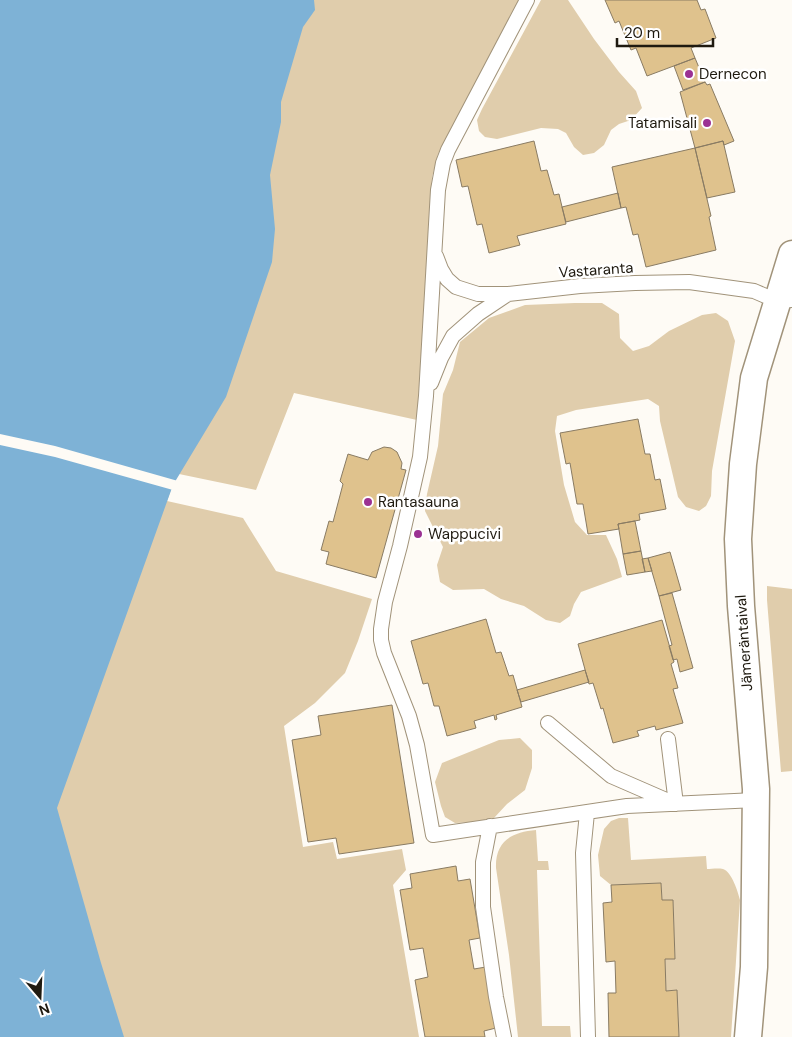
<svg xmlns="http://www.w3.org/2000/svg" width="792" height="1037" viewBox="0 0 792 1037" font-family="'DM Sans',sans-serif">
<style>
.green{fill:#e0cdac}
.water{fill:#7eb2d6}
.pier{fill:#fefbf5}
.building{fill:#dfc28d;stroke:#897b63}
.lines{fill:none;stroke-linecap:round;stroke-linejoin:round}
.lane-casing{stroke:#a1937a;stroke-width:16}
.street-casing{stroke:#a1937a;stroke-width:29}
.lane{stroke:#fff;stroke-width:14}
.street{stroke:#fff;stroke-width:26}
.poi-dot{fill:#9b3193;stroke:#fff;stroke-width:2}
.labels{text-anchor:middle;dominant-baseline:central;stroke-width:5;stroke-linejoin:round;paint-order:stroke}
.poi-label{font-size:15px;fill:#1f1a10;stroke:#fff;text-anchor:start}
.street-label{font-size:15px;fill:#1f1a10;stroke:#fff}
</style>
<rect width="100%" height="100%" fill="#fefbf5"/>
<path class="green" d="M109 0H519L438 154 432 177 417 420 294 393 256 490 179 474 173 484 167 501 243 518 276 571 372 599 358 641 345 673 315 703 284 726 303 847 333 842 337 859 402 849 406 870 393 885 419 1037H0Z
M541 0H568L594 39 619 72 636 91 642 108 631 120 619 124 611 130 604 145 594 153 583 155 574 147 566 133 558 129 541 128 497 139 485 137 479 131 477 120 482 109Z
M575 303H602L619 314 620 338 633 351 649 346 669 331 702 315 716 313 728 321 735 341 712 471 711 496 706 506 699 511 686 507 678 497 660 421 659 406 648 399 576 410 557 416 555 431 564 485 575 522 587 535H606L617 559 622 577 581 592 574 604 570 616 560 623 546 620 524 606 501 599 484 589 453 590 440 582 437 565 443 547 425 511 427 494 438 446 443 394 453 370 460 342 489 318 525 305Z
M767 586 792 589V771L781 772 767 600Z
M520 738 532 750V768L525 790 507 804 494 818 476 822 455 823 445 817 441 806 435 782 442 763 499 740Z
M619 818H628L631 860 706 856 707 869C711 869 718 868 723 869 732 872 738 892 740 900L731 1037H679L677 990 666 991 665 959 675 958 673 900H662L661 883 611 885 600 876 598 855 604 829 611 821Z
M536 830 538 861H548L549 870H537L542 1026H570L571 1037H518L509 955 496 868C495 842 511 832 536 830Z"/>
<path class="water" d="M0 0H314L315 10 303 27 281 102V122L270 175 275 229 272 262 226 397 173 485 57 808 101 963 124 1037H0Z"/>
<path class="pier" d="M0 434 55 446 178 481 173 490 55 457 0 445Z"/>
<path class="building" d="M605 0H697L701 10 705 9 716 38 691 48 695 58 647 76 636 48 631 50 619 21 615 23Z
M695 58 705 82 683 90 674 66Z
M705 82 707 85 710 84 734 141 724 145 723 141 695 148 680 92Z
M534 141 541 171 547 170 554 195 559 194 566 224 517 236 520 245 489 253 482 224 477 225 468 186 462 187 456 160Z
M723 141 735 192 707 198 695 148Z
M695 148 711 216 709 217 716 250 646 267 638 234 633 235 626 207 621 208 612 167Z
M618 193 621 208 566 222 562 207Z
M638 419 645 454H650L655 480 660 479 666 509 639 514 640 520 618 524 619 529 588 534 583 504H577L570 463 566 464 560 433Z
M384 447 391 448 397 452 402 463 401 469 406 470 376 578 326 564 329 552 321 550 329 521 333 522 343 484 340 481 348 454 368 460 372 452Z
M635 521 641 551 623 554 618 524Z
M641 551 645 572 627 575 623 554Z
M670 552 681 590 659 596 648 558Z
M648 558 652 571 645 572 642 559Z
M672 593 693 668 680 672 677 659 673 660 669 646 672 645 659 596Z
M486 619 496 653 501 652 509 676 513 675 522 707 496 715 497 719 495 720 494 715 474 721 476 728 447 736 439 706H434L428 683 423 684 411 641Z
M662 620 674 662 671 664 678 688 673 689 683 723 656 730 655 726 637 731 639 736 613 743 603 708 601 709 593 683 589 684 578 644Z
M585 670 589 682 521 702 517 690Z
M392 705 414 843 339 854 336 838 308 842 292 740 321 735 318 716Z
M456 866 458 881 470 879 480 938 469 940 474 969 486 967 496 1028 484 1031 485 1037H425L415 980 428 977 423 948 410 950 400 890 412 888 410 874Z
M661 883 662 900H673L675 959H665L666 991 677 990 679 1037H609L608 993H616L615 961 606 962 603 903 612 902 611 885Z"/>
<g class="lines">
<g class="lane-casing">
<path id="lane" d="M527 0 448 150 443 163 438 190 426 396 420 457 400 546 385 602 381 629V640L384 653 409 716 417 745 433 835 627 806 756 800
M436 256 441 269 447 279 456 287 478 294H508L580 286 635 283 689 282 754 291 777 301 792 300
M431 383 441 358 453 336 478 314 508 294
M548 723 611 776 673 803
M668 739 676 804
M587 813 583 853 588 1037
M490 826 483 862V907L496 997 504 1037"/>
</g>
<g class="street-casing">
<path id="street" d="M748 1037 754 967 756 789 741 606 738 539 743 464 754 378 792 254"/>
</g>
<use href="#lane" class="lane"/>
<use href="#street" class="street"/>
</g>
<g class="poi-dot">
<circle cx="689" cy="74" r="5"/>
<circle cx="707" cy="123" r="5"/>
<circle cx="368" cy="502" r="5"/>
<circle cx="418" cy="534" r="5"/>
</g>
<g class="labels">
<g class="poi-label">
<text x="699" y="74">Dernecon</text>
<text x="697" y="123" text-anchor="end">Tatamisali</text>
<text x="378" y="502">Rantasauna</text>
<text x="428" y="534">Wappucivi</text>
</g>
<g class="street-label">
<text transform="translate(596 270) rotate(-4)">Vastaranta</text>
<text transform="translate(744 643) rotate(-94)">Jämeräntaival</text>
</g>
</g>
<g transform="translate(40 997) rotate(161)" stroke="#ffffff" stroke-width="4" paint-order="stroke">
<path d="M0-4L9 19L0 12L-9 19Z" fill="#1f1a10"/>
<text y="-8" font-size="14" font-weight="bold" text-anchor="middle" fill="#1f1a10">N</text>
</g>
<path d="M617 38v8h96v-8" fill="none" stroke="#1f1a10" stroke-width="2.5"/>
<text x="624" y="38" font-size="15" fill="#1f1a10" stroke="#ffffff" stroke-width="4" paint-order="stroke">20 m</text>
</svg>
